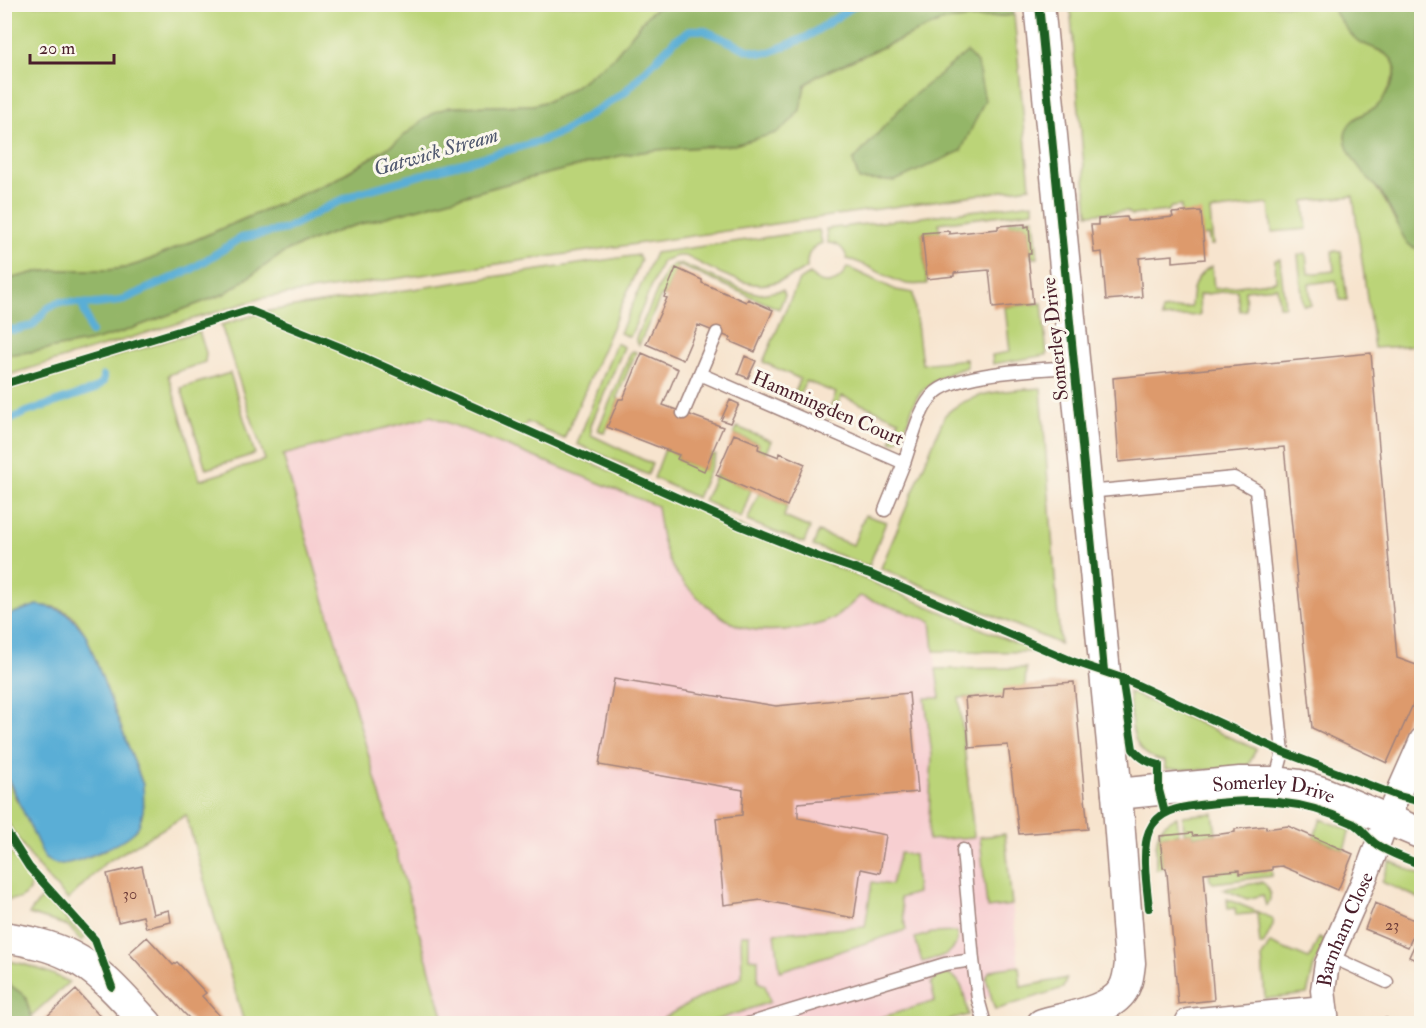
<svg xmlns="http://www.w3.org/2000/svg" width="1426" height="1028" viewBox="0 0 1426 1028" font-family="'IM FELL Double Pica',serif">
<style>
.built{fill:#f7cfd1}
.green{fill:#bbd478;stroke:#827a52;stroke-width:1.5}
.forest{fill:#94b668;stroke:#6f6a4a;stroke-width:1.5}
.water{fill:#5aaed6;stroke:#526680;stroke-width:1.5}
.lines{fill:none;stroke-linecap:round;stroke-linejoin:round}
.stream{stroke:#5aaed6;stroke-width:8}
.building{fill:#dd9a6c}
.service-casing{stroke:#a0827c;stroke-width:15}
.minor-casing{stroke:#a0827c;stroke-width:27}
.tertiary-casing{stroke:#a0827c;stroke-width:33}
.service{stroke:#fff;stroke-width:12}
.minor{stroke:#fff;stroke-width:24}
.tertiary{stroke:#fff;stroke-width:30}
.cycleway-casing{stroke:#fbf7ec;stroke-width:11}
.cycleway{stroke:#1b5e20;stroke-width:8}
.labels{text-anchor:middle;dominant-baseline:central;stroke-width:6;stroke-linejoin:round;paint-order:stroke}
.number-label{font-size:16px;fill:#6f3e3b}
.street-label{font-size:20px;fill:#4a1f2b;stroke:#fbf7ec}
.water-label{font-size:21px;font-style:italic;fill:#50586f;stroke:#fbf7ec}
</style>
<rect width="100%" height="100%" fill="#fbf7ec"/>
<filter id="ink" filterUnits="userSpaceOnUse"><feTurbulence type="fractalNoise" baseFrequency=".0167" numOctaves="2"/><feDisplacementMap in="SourceGraphic" scale="12" xChannelSelector="R" yChannelSelector="G"/><feConvolveMatrix kernelMatrix="1 2 1 2 8 2 1 2 1" color-interpolation-filters="sRGB"/></filter>
<filter id="wash" filterUnits="userSpaceOnUse"><feTurbulence type="fractalNoise" baseFrequency=".008" numOctaves="4" result="noise"/><feDisplacementMap in="SourceGraphic" scale="24" xChannelSelector="R" yChannelSelector="G"/><feGaussianBlur stdDeviation="1.35" result="paint"/><feColorMatrix in="noise" values="0 0 0 0 0 0 0 0 0 0 0 0 0 0 0 0 0 1.4 0 .05"/><feComposite in="paint" operator="in"/></filter>
<g filter="url(#wash)">
<rect width="100%" height="100%" fill="#f7e4ce"/>
<path class="built" d="M431 416 657 506 665 551 674 570 690 591 714 610 770 630 797 629 832 619 860 596 931 621 940 698 968 772 974 836 1005 834 1021 987 901 1023H445L283 455Z"/>
<path class="green" d="M4 5H661L648 15 613 58 573 88 548 101 533 105 451 107 423 120 394 144 334 180 144 262 125 268 108 270H57L37 272 5 280Z
M1070 5H1330L1354 37 1387 55 1392 59 1395 66V74L1382 101 1377 107 1357 117 1345 136C1349 162 1369 175 1382 196 1396 217 1396 234 1419 250L1421 248V345L1374 348 1353 196 1304 201 1307 229 1272 232 1269 204 1210 211 1213 245H1210L1208 235 1203 236 1181 213V206L1171 207 1168 211 1132 215 1127 211 1088 214Z
M1014 15 1030 187 262 298 5 376V355L37 351 92 341 120 333 224 294 288 250 346 228 510 183 623 155 655 150 734 145 791 121 800 110 805 85 819 75 942 21Z
M1033 203V211L939 223 940 232 922 233 927 284C920 284 913 285 907 284 885 279 869 263 847 259 845 249 838 243 828 243L826 229Z
M1034 218 1038 258H1032L1029 227H1025V224L1009 225 1008 221Z
M819 230 822 243C810 247 806 256 807 268 795 275 782 282 767 284 744 288 707 267 686 256H677L662 261 630 337 620 333 655 253Z
M1332 251H1341L1347 300H1340L1336 280 1309 284 1311 305H1303L1298 255 1306 253 1308 274 1334 271Z
M638 255 641 260 564 439 527 422 521 433 1036 652 934 651 931 621 860 596C852 603 842 614 832 619 811 630 764 634 742 627 720 620 684 588 673 568 662 548 660 528 657 506L431 416 283 455 445 1023H244L186 815 105 863 68 900 37 866 11 829 5 815 4 772 16 799 57 865 85 858 106 850 143 785 86 635C82 629 77 620 72 616 51 598 26 609 5 616V390L199 331 206 353 205 362 168 375 200 480 265 460 221 325 268 311Z
M1280 259 1285 306H1279L1277 287 1245 290 1246 310 1240 311 1237 290 1199 295 1200 315 1162 318V310L1191 307C1192 288 1194 276 1212 266L1214 289 1276 281 1275 260Z
M674 264H682L744 290 760 294 783 290 785 295 779 309 678 265 664 297 661 296 639 345 636 342V338L666 271Z
M847 267 896 290 913 293 922 364 966 359 967 367C948 373 930 380 918 396 909 409 908 435 894 442L891 441 899 420 842 396 831 419 827 417 836 393 806 381 795 404 791 402 800 379 763 362 799 280 810 274C822 289 841 284 847 267Z
M1042 303 1047 355 993 364 992 355 1010 352 1005 307Z
M616 343 624 347 591 425V435L652 464 648 475 577 444Z
M633 351 636 352 617 397 619 399 605 433 598 430 600 425 631 352Z
M230 373 255 454 206 469 181 388Z
M1041 388 1060 644 881 568 945 415C971 390 1007 391 1041 388Z
M737 427 771 441 766 452 758 449 759 444 734 434Z
M665 449 679 455 677 459 704 470 712 454 716 455 697 498 654 478Z
M716 475 751 490 741 518 704 501Z
M759 493 787 506 784 517 810 528 804 543 747 521Z
M865 515 886 522 869 566 813 546 818 532 853 545Z
M1026 668 1025 687 1003 695 959 698 974 837 928 840 932 756 925 698H940L936 669Z
M1129 692 1256 749 1247 768 1220 770 1165 769V761C1128 756 1132 722 1129 692Z
M1213 813 1216 834 1193 836 1192 833H1184L1183 816Z
M1177 817 1179 834 1160 836 1163 868 1156 869C1156 847 1152 826 1177 817Z
M1321 819 1350 830 1344 850 1314 837Z
M1005 834 1012 905 987 908 980 837Z
M4 842 31 880 30 891 19 899 5 900Z
M900 853 914 855 917 893 900 898 906 930 780 971 775 933 865 927 872 882 891 885Z
M1390 861 1421 875V899L1382 882Z
M1239 870V874L1272 870V876L1213 883 1210 880 1209 873Z
M1262 882C1271 888 1273 898 1266 906L1263 895 1247 899 1223 889Z
M43 896 85 938 81 941 68 926 29 914Z
M1227 899 1272 918 1273 925 1263 945H1260L1257 913 1236 915 1235 908 1228 909Z
M957 932C960 954 940 957 922 962L915 938 932 933Z
M741 935H749V958L758 959V982L765 985 770 1002 708 1023H660L663 1018 695 1000 742 977Z
M1319 937 1325 940 1314 966 1307 994 1265 999 1262 957 1270 943 1309 959Z
M4 960C28 964 48 971 69 982L31 1016 25 996 5 981Z
M1019 966 1021 987 1067 978 1063 988 995 1010 986 978 989 972 996 969Z
M944 974C964 975 965 999 968 1015L940 1023H863L935 1001 931 984 935 978Z"/>
<path class="forest" d="M661 4H1013L1014 15 942 21 819 75 805 85 800 110 791 121 776 133 734 145 655 150 623 155 510 183 346 228 288 250 224 294 120 333 92 341 37 351 5 355V280L37 272 57 270H108L125 268 144 262 335 180 394 144 423 120 437 111 450 107 533 105 548 101 573 88 613 58 648 15Z
M1330 5H1421L1422 248C1407 252 1401 232 1396 221 1391 212 1387 201 1381 193 1369 178 1340 152 1346 131 1351 116 1366 115 1377 106 1384 101 1388 91 1392 83 1394 78 1397 72 1395 66 1392 51 1369 48 1358 41 1347 33 1338 16 1330 5Z
M967 52 977 63 985 100 961 151 895 181 859 180 853 161 907 101Z
M4 981 25 996 31 1016 35 1023H5Z"/>
<path class="water" d="M37 605C65 609 69 612 86 635L143 785C144 800 145 813 138 827 131 841 74 865 58 864 54 864 49 861 45 859L5 772V616Z"/>
<g class="lines">
<path class="stream" d="M82 303 91 332
M4 328 14 330 32 326 47 309 59 302 96 304 120 301 192 269 241 238 286 229 331 205 358 193 540 141 562 132 624 93 675 40 691 30H703L748 50 762 53 770 52 807 37 857 4
M4 423 24 413 95 389 103 382V376"/>
</g>
<g id="blocks">
<path class="building" d="M1201 211 1205 259 1173 262V255L1139 258 1142 297 1106 300 1102 252 1094 253 1091 225H1098V219L1127 217 1128 221H1132L1173 217 1172 213Z
M1025 224V227L1029 226 1031 254H1028L1033 304 993 308 989 270 954 273V276L927 279 922 233 949 231V234L998 229V226Z
M676 268 702 280V283L746 302 748 299 773 310 755 352 729 341 731 338 698 325 683 360 646 344 667 298 664 297Z
M642 353 678 369 663 405 723 427 704 471 677 459 679 455 607 427 619 399H623Z
M1371 353 1397 658 1422 667V684L1387 763 1312 728 1284 447 1119 462 1113 378Z
M745 356 756 361 748 378 738 374Z
M730 400 739 404 730 423 721 420Z
M734 434 759 444 758 449 779 457 780 453 805 464 787 506 716 475Z
M614 679 776 706 909 693 918 792 798 803V818L886 835 880 873 861 869 854 918 761 900 724 905 716 818 742 815 743 790 599 765Z
M1074 682 1088 829 1019 834 1008 745 969 748 965 698 1003 695 1004 687Z
M1266 826V829L1288 826 1353 854 1338 890 1282 866 1272 867V870L1239 874V870L1204 873 1214 1000 1178 1004 1167 873 1166 868H1163L1160 836 1192 833 1193 836 1221 834 1235 832V829Z
M142 866 153 914 169 910 171 922 146 928 143 916 118 922 107 874Z
M1375 903 1419 922 1408 947 1365 929Z
M1422 928V963L1409 957Z
M147 937 173 965 177 962 206 993 202 996 227 1024H195L184 1013 129 953Z
M76 990 107 1024H48L44 1019Z
M1387 1018 1388 1024H1347V1022Z"/>
</g>
</g>
<g filter="url(#ink)">
<use href="#blocks" fill-opacity="0" stroke="#a0827c" stroke-width="1.5"/>
<g class="lines">
<g class="service-casing">
<path id="service" d="M700 374 904 463C912 441 918 408 936 392 960 372 1042 369 1075 367
M683 413 717 333
M1088 492 1234 478 1256 490 1283 752 1275 781
M885 510 904 463
M963 850 973 960
M1330 956 1387 982
M748 1024 945 964 973 960 978 999 985 1024"/>
</g>
<g class="minor-casing">
<g id="minor">
<path d="M1188 1021 1324 1008"/>
<path id="s1" d="M1327 1024 1323 990 1327 964 1365 878 1387 819 1422 740"/>
</g>
</g>
<g class="tertiary-casing">
<g id="tertiary">
<path d="M1039 4 1117 794 1130 963C1129 972 1128 982 1123 990 1110 1012 1065 1017 1042 1024"/>
<path id="s2" d="M1117 794 1240 782H1274L1299 785 1322 792 1422 834"/>
<path d="M4 937C27 941 50 945 71 956 101 971 124 999 147 1024"/>
</g>
</g>
<use href="#service" class="service"/>
<use href="#minor" class="minor"/>
<use href="#tertiary" class="tertiary"/>
<g class="cycleway-casing">
<path id="cycleway" d="M1039 4 1104 671
M4 384 248 310 340 347 741 526 819 557 870 574 1072 661 1122 678 1283 752 1398 796 1422 802
M1122 678 1133 749C1141 758 1147 762 1159 765V790L1165 813
M4 828 29 867 95 940 112 987
M1149 908C1147 888 1141 850 1149 831 1157 811 1180 807 1199 805 1256 798 1299 798 1352 823 1361 827 1367 838 1376 844 1388 853 1407 859 1422 865"/>
</g>
<use href="#cycleway" class="cycleway"/>
</g>
</g>
<g class="labels">
<g class="number-label">
<text x="130" y="894">30</text>
<text x="1392" y="925">23</text>
</g>
<g class="street-label">
<text transform="translate(1055 339) rotate(-96)">Somerley Drive</text>
<text transform="translate(828 408) rotate(23)">Hammingden Court</text>
<text stroke="none"><textPath href="#s2" startOffset="158">Somerley Drive</textPath></text>
<text stroke="none"><textPath href="#s1" startOffset="99">Barnham Close</textPath></text>
</g>
<g class="water-label">
<text transform="translate(436 152) rotate(-16)">Gatwick Stream</text>
</g>
</g>
<rect width="1426" height="1028" fill="none" stroke="#fbf7ec" stroke-width="24"/>
<path d="M30 54v9h84v-9" fill="none" stroke="#4a1f2b" stroke-width="3"/>
<text x="39" y="54" font-size="18" fill="#4a1f2b" stroke="#fbf7ec" stroke-width="4.5" paint-order="stroke">20 m</text>
</svg>
